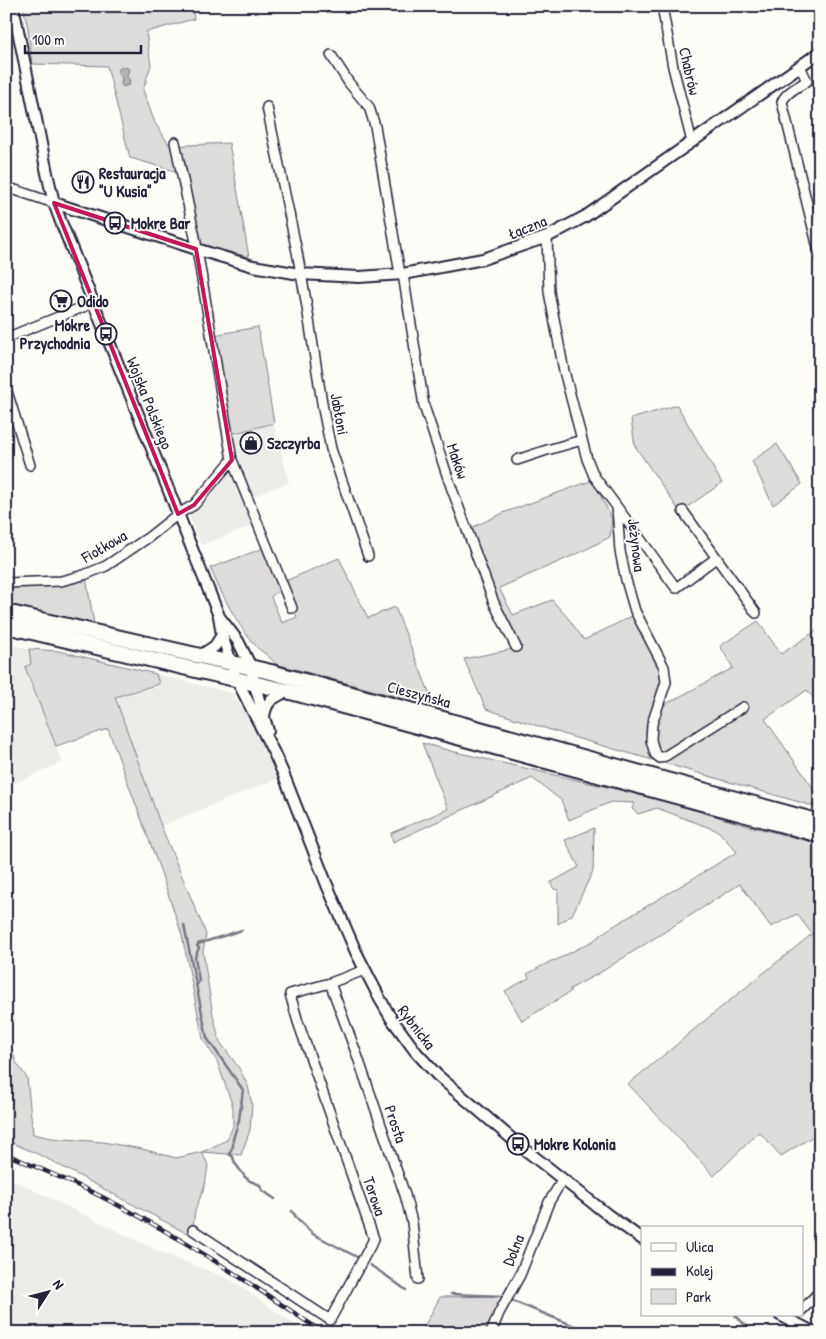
<svg xmlns="http://www.w3.org/2000/svg" width="826" height="1339" viewBox="0 0 826 1339" font-family="'Patrick Hand',sans-serif">
<style>
.built{fill:#ecece9}
.green{fill:#dddcdb;stroke:#807f8b}
.water{fill:#b2b2b7;stroke:#787885}
.lines{fill:none;stroke-linecap:round;stroke-linejoin:round}
.stream{stroke:#787885;stroke-width:2.5}
.minor-casing{stroke:#22223b;stroke-width:12}
.tertiary-casing{stroke:#22223b;stroke-width:14}
.primary-casing{stroke:#22223b;stroke-width:18}
.minor{stroke:#fdfcf7;stroke-width:9}
.tertiary{stroke:#fdfcf7;stroke-width:10}
.primary{stroke:#fdfcf7;stroke-width:14}
.rail-casing{stroke:#22223b;stroke-width:4.5}
.rail{stroke:#fdfcf7;stroke-width:2.5;stroke-dasharray:8;stroke-linecap:butt}
.marked{fill:none;stroke:#c2185b;stroke-width:4;stroke-linejoin:round}
.labels{text-anchor:middle;dominant-baseline:central;stroke-width:4;stroke-linejoin:round;paint-order:stroke}
.street-label{font-size:16px;fill:#22223b;stroke:#fdfcf7}
.poi-label{font-size:16px;font-weight:bold;fill:#22223b;stroke:#fdfcf7;text-anchor:start}
</style>
<rect width="100%" height="100%" fill="#fdfcf7"/>
<filter id="ink" filterUnits="userSpaceOnUse"><feTurbulence type="fractalNoise" baseFrequency=".02" numOctaves="2"/><feDisplacementMap in="SourceGraphic" scale="10" xChannelSelector="R" yChannelSelector="G"/><feConvolveMatrix kernelMatrix="1 2 1 2 8 2 1 2 1" color-interpolation-filters="sRGB"/></filter>
<g filter="url(#ink)">
<path class="built" d="M274 423 289 482 245 500 255 525 201 545 185 505 192 501 229 456 231 434Z
M6 643 29 649 31 664 26 667 62 762 14 784 6 765Z
M156 674 232 693 258 731 279 778 161 826 115 697 159 685Z
M9 1178 156 1250 231 1280 307 1333H6V1183Z"/>
<path class="green" d="M23 6H192L194 19 146 32 151 65 143 90 155 123 170 146 229 143 249 257 199 244 185 174 130 158 107 66 32 64 28 28Z
M258 327 274 423 231 434 214 335Z
M677 405 722 483 680 512 635 446 631 419Z
M777 444 802 484 773 505 752 461Z
M593 480 612 519 610 537 579 553 499 588 513 615 552 600 568 618 584 640 632 616 662 669 664 705 733 668 720 646 758 621 781 654 820 628V706L807 690 765 719 820 798V808L569 736 486 709 464 659 513 649 470 552 480 550 471 528 503 513Z
M264 548 281 588 271 597 282 623 297 617 283 582 339 558 368 618 395 607 435 707 276 664C269 655 259 651 253 643 235 621 222 594 210 568Z
M86 577 94 624 44 614 6 604V585Z
M29 649 59 651 156 674 159 684 115 697 161 826 206 934 203 952 213 1015 220 1042 239 1068 248 1086 252 1104 250 1130 241 1155 202 1152 208 1165 205 1185 195 1211 193 1226 186 1233 44 1157 6 1140V1033L16 1062 27 1078 33 1134 52 1138 103 1142 142 1149 176 1158 202 1152 227 1140 233 1126V1107L217 1061 203 1039 182 935 159 867 108 729 56 746 25 667 31 664Z
M422 743 451 751 650 797 745 825 820 844V1132L781 1156 759 1132 714 1176 628 1084 675 1046 692 1031 812 934 797 914 771 927 740 884 601 972 570 989V992L522 1021 505 991 529 978 527 974 529 973 553 960 554 961 593 941 607 930 737 852 718 831 657 808 638 814 632 809 634 803 611 802 569 820 561 800 532 778 393 842 391 833 448 809Z
M594 828 593 871 572 915 558 924V890L554 889 550 883 579 867 565 840Z
M505 1296 488 1333H464L453 1328 450 1333H421L440 1297Z"/>
<path class="water" d="M120 67H126L129 69 127 76 130 81 129 85 123 87 121 84 122 78 118 72Z"/>
<g class="lines">
<path class="stream" d="M184 925 207 1038 243 1090 239 1120 233 1139V1146L229 1154 233 1157 235 1163 245 1177 250 1181 260 1185 262 1190 275 1199
M197 985 199 981 195 957 199 948 197 946 198 944 242 930
M292 1211 298 1220 313 1234 357 1257
M370 1265 388 1277 406 1290
M451 1294 503 1296
M510 1300 592 1333
M735 1315 753 1333"/>
<g class="minor-casing">
<path id="minor" d="M662 6 673 67 692 142
M331 55 349 83 369 107 375 126 400 274
M800 66 807 81C798 87 786 92 782 102L820 256
M267 107 297 252 306 301 323 409 331 449 368 556
M6 187 54 203
M547 237 549 292 564 371 587 459 594 476 617 507 620 551 626 580 635 611 664 667 666 682 652 724 651 740 655 754 660 758 667 755 743 707
M403 274 424 406 449 481 494 603 516 647
M6 338 93 303
M6 388 30 465
M232 460 292 608
M517 460 547 450 582 440
M617 507 676 588 716 558
M683 511 756 613
M6 583 61 581 84 575 106 566 149 537 178 514 194 505 232 460 195 237 175 142
M330 983 357 1055 405 1195 412 1222 418 1279
M193 1230 330 1320 374 1239 298 1022 290 994 330 983 365 970
M802 1310 820 1291
M491 1333 499 1313 520 1275 549 1202 563 1179"/>
</g>
<g class="tertiary-casing">
<path id="tertiary" d="M13 6 47 173 54 203 61 222 219 616 222 635 236 678 274 753 283 773 327 885 356 952 380 999 391 1018 416 1052 437 1075 518 1144 608 1215 642 1239
M54 203 209 253 253 266 300 274 359 277 403 274 483 259 547 237 586 216 820 52
M221 619 238 641 251 667 254 682 268 731
M200 656 215 646 222 635
M264 716C267 699 274 698 287 691
M780 1315 815 1333"/>
</g>
<g class="primary-casing">
<path id="primary" d="M6 612 271 672 820 822
M6 626 287 691 820 835"/>
</g>
<use href="#minor" class="minor"/>
<use href="#tertiary" class="tertiary"/>
<use href="#primary" class="primary"/>
<g class="rail-casing">
<path id="rail" d="M6 1154C38 1168 70 1181 100 1196 179 1235 251 1284 324 1333"/>
</g>
<use href="#rail" class="rail"/>
</g>
</g>
<path class="marked" d="M54 203 196 249 232 460 194 505 178 514Z"/>
<defs>
<g id="restaurant-ring" transform="scale(1.125)"><circle r="9.5" fill="#fdfcf7" stroke="#22223b" stroke-width="1.5"/><path d="M-5-6h1v4h1v-4h1v4h1v-4h1v5L-1.5 .5V6h-2V.5L-5-1ZM5-6V6H3V1.5H1.5Q1.5-4 5-6Z" fill="#22223b"/></g>
<g id="bus-ring" transform="scale(1.125)"><circle r="9.5" fill="#fdfcf7" stroke="#22223b" stroke-width="1.5"/><path d="M-5-6H5V4H4V6H2V4H-2V6H-4V4H-5ZM-3.5-4V0h7V-4ZM-3.5 1.2v1.5H-2V1.2ZM2 1.2v1.5H3.5V1.2Z" fill="#22223b"/></g>
<g id="supermarket-ring" transform="scale(1.125)"><circle r="9.5" fill="#fdfcf7" stroke="#22223b" stroke-width="1.5"/><path d="M-6-5.5h2.5l.6 2H6L4.5 2H-2.5L-4.4-4H-6ZM-1.5 3.2a1.3 1.3 0 1 0 .1 0ZM3 3.2a1.3 1.3 0 1 0 .1 0Z" fill="#22223b"/></g>
<g id="shop-ring" transform="scale(1.125)"><circle r="9.5" fill="#fdfcf7" stroke="#22223b" stroke-width="1.5"/><path d="M-5-2.5h2.3a2.7 3.5 0 0 1 5.4 0H5L5.5 6h-11ZM-1.5-2.5h3a1.5 2.3 0 0 0-3 0Z" fill="#22223b"/></g>
</defs>
<g fill-rule="evenodd">
<use href="#restaurant-ring" x="83" y="182"/>
<use href="#bus-ring" x="115" y="223"/>
<use href="#supermarket-ring" x="61" y="301"/>
<use href="#bus-ring" x="106" y="334"/>
<use href="#shop-ring" x="251" y="443"/>
<use href="#bus-ring" x="518" y="1144"/>
</g>
<g class="labels">
<g class="street-label">
<text transform="translate(690 71) rotate(77)">Chabrów</text>
<text transform="translate(527 227) rotate(-22)">Łączna</text>
<text transform="translate(150 403) rotate(68)">Wojska Polskiego</text>
<text transform="translate(340 414) rotate(80)">Jabłoni</text>
<text transform="translate(458 461) rotate(71)">Maków</text>
<text transform="translate(637 545) rotate(83)">Jeżynowa</text>
<text transform="translate(104 546) rotate(-30)">Fiołkowa</text>
<text transform="translate(419 694) rotate(15)">Cieszyńska</text>
<text transform="translate(417 1027) rotate(53)">Rybnicka</text>
<text transform="translate(396 1124) rotate(71)">Prosta</text>
<text transform="translate(375 1196) rotate(71)">Torowa</text>
<text transform="translate(513 1250) rotate(-68)">Dolna</text>
</g>
<g class="poi-label">
<text x="99" y="173">Restauracja<tspan x="99" dy="18">"U Kusia"</tspan></text>
<text x="131" y="223">Mokre Bar</text>
<text x="77" y="301">Odido</text>
<text x="90" y="325" text-anchor="end">Mokre<tspan x="90" dy="18">Przychodnia</tspan></text>
<text x="267" y="443">Szczyrba</text>
<text x="534" y="1144">Mokre Kolonia</text>
</g>
</g>
<rect width="826" height="1339" fill="none" stroke="#fdfcf7" stroke-width="25"/>
<rect x="12" y="12" width="801" height="1314" fill="none" stroke="#22223b" stroke-width="2" filter="url(#ink)"/>
<rect x="641" y="1226" width="162" height="90" fill="#fdfcf7" stroke="#a5a5ac"/>
<rect x="651" y="1243" width="25" height="8" fill="#fdfcf7" stroke="#a5a5ac"/>
<text x="686" y="1252" font-size="15" fill="#22223b">Ulica</text>
<rect x="651" y="1268" width="25" height="8" fill="#22223b" stroke="#a5a5ac"/>
<text x="686" y="1276" font-size="15" fill="#22223b">Kolej</text>
<rect x="651" y="1289" width="25" height="15" fill="#dddcdb" stroke="#a5a5ac"/>
<text x="686" y="1302" font-size="15" fill="#22223b">Park</text>
<g transform="translate(48 1292) rotate(54)" stroke="#fdfcf7" stroke-width="4" paint-order="stroke">
<path d="M0-4L9 19L0 12L-9 19Z" fill="#22223b"/>
<text y="-8" font-size="14" font-weight="bold" text-anchor="middle" fill="#22223b">N</text>
</g>
<path d="M25 45v8h116v-8" fill="none" stroke="#22223b" stroke-width="2.5"/>
<text x="32" y="45" font-size="15" fill="#22223b" stroke="#fdfcf7" stroke-width="4" paint-order="stroke">100 m</text>
</svg>
